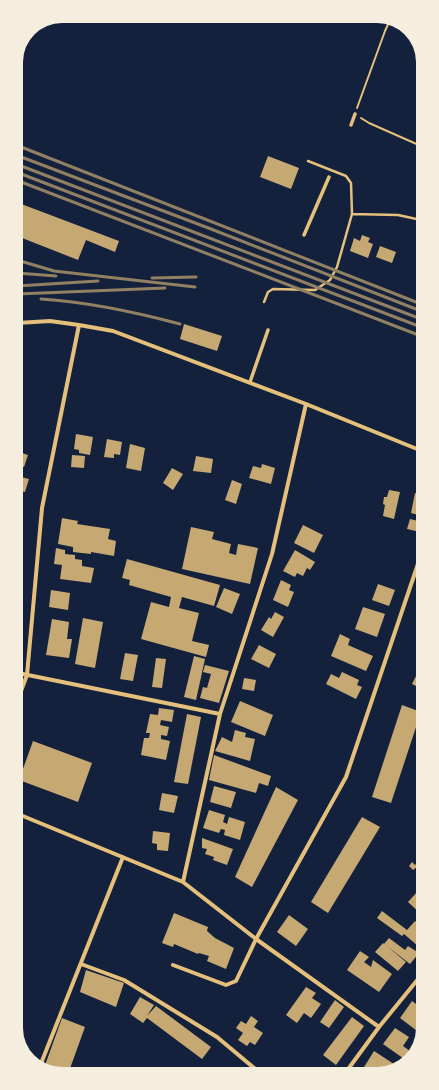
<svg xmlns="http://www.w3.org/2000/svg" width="439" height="1090" viewBox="0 0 439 1090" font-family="'Varela Round',sans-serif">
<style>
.building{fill:#c6a872}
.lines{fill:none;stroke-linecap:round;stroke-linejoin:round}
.path{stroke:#e5c07b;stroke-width:2}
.service{stroke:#e5c07b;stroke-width:2.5}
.pedestrian{stroke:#e5c07b;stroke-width:3.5}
.minor{stroke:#e5c07b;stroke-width:4}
.rail{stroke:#918062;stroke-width:3}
</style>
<rect width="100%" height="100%" fill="#14213d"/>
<path class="building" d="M268 156 299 168 291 189 260 177Z
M16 202 119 241 115 252 86 240 78 260 17 236Z
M362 235 370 238 368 242 373 244 368 258 350 251 354 238 360 241Z
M380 246 396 252 392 263 376 257Z
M184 324 222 336 217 351 180 339Z
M17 428 21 429 18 446H17Z
M76 434 93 437 90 455 79 453V450L74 449Z
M107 439 122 442 120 455 114 454V458L104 457Z
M130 444 145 448 141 471 126 468Z
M19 452 28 455 24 467 17 465V459Z
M72 455 85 456 84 468 71 467Z
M196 456 213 459 211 473 193 471Z
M262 464 275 468 271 484 249 478 253 466 261 468Z
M172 468 183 474 173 490 163 483Z
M17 476 29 479 25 492 17 490Z
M232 480 242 484 236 504 225 500Z
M389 490 400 492 394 519 383 516 385 505 383 504 384 497H387Z
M415 493 422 495V516L411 513Z
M17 496 20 497 18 506H17Z
M62 518 78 521 77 524 110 529 108 539 116 541 114 556 91 552V554L73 552V547L58 544Z
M410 519 422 522 420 532 407 529Z
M303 525 323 535 314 553 294 543Z
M191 527 214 532 212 539 231 544 229 553 236 555 238 544 258 548 250 584 182 569Z
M56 548 65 550V554L75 555V559L82 560V566L94 568 91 583 60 579 62 565 54 564Z
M295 550 315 562 310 570 307 568 303 576 297 573 295 577 283 571Z
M127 559 220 585 214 606 182 597 179 608 199 613 192 641 209 645 206 657 141 639 151 602 169 607 171 597 129 585 130 580 122 578Z
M281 580 291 585 289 590 294 592 288 607 273 600Z
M378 584 395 590 389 606 372 600Z
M224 588 240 594 232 614 216 607Z
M51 590 70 593 68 610 49 607Z
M363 607 385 614 377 637 355 629Z
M275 612 284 617 273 637 261 630 269 617 271 619Z
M83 618 103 622 95 668 75 664Z
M52 619 69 622 67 639H72L69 658 46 655Z
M340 634 350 639 348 645 373 656 366 671 331 656Z
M259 645 276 654 269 668 251 659Z
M125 653 138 655 133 681 120 679Z
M194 656 205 659 196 700 184 697Z
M156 658 166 659 162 688 152 687Z
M422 664V689L412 684Z
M205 665 229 671 219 703 200 698 203 687 207 688 211 674 203 672Z
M342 672 359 680 357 685 362 687 356 699 326 684 331 674 339 678Z
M244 678 256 680 254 691 242 689Z
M240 701 273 715 265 736 231 722Z
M402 705 421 712 391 803 372 797Z
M159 708 174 710 172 722 161 720 160 725 169 727 167 736 161 735V739L170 741 166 760 141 755 144 738H149L150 733H146L150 714 158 715Z
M187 714 201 717 188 784 174 782Z
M235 730 246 733 245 737 255 739 250 761 215 751 222 737 232 742Z
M33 741 92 763 78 802 19 780Z
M214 755 271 776 268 786 259 783 256 793 209 780Z
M214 786 236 792 231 808 210 802Z
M276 787 298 800 252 887 235 877Z
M162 793 178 796 174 813 159 810Z
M209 810 225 815 223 822 227 824 229 817 245 822 240 840 224 835 225 830 221 829 219 833 203 828Z
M362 817 380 827 328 913 311 902Z
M153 831 170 833 168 851 157 850V844L152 843Z
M202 838 233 849 227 865 213 860 214 857 205 854 207 849 202 848Z
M423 857V873L417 867 413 870 409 866 412 862 415 865Z
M417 892 423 897V916L408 902Z
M382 911 407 930 415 921 423 928V940L418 946 404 934 402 936 377 918Z
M174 913 208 927 207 931 215 938 234 948 226 969 207 961 209 956 199 953 198 954 174 944 173 947 162 943Z
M289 915 308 929 296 946 277 932Z
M389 938 405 950 408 946 419 953 410 964 387 946 406 962 398 971 375 952 383 943 384 944Z
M360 951 369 957 364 962 371 967 373 960 392 974 379 992 347 970Z
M86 970 124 983 116 1007 80 992Z
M306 987 316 993 312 998 321 1004 311 1018 304 1013 297 1023 286 1015Z
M140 997 154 1005 147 1016 156 1006 211 1047 202 1059 147 1018 143 1023 130 1014Z
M335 1000 344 1007 329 1028 320 1022Z
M412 1001 423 1009V1028L421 1034 400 1018Z
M251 1016 258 1021 254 1027 263 1033 255 1045 250 1042 247 1046 238 1040 243 1033 236 1028 241 1021 246 1024Z
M352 1017 364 1026 336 1065 323 1055Z
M62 1018 85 1027 68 1074H59L44 1068Z
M395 1028 409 1037 403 1046 414 1054 407 1061 383 1044Z
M374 1051 397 1066 394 1070 391 1072H361Z"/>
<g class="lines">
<path class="path" d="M357 108 385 31 390 20
M361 118 369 123 421 146"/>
<path class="service" d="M352 214 398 215 421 220
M264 302 268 292 273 289 315 290 330 280 337 267 352 214 351 183 346 176 308 161"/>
<path class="pedestrian" d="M351 125 355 114
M304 235 329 177
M250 382 268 330"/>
<path class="minor" d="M17 323 50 321 79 325 113 331 306 404 422 451
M18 673 220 714
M18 699 27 675 42 508 79 325
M18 814 183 882 256 939 379 1027
M183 882 220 714 272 554 306 404
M81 964 124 980 217 1037 260 1073
M173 965 226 985 236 981 256 939 346 777 422 552
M40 1066 123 857
M346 1072 379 1027 423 973"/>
<path class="rail" d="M16 145 421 304
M16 155 211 229 421 311
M16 164 421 319
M16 172 421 327
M16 180 421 336
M17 260 54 271 195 287
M17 273 56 276
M152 278 196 277
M17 286 98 281
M17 294 165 288
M41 299C87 302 135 312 180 324"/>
</g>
<path d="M0 0H439V1090H0ZM62 23H377A39 39 0 0 1 416 62V1028A39 39 0 0 1 377 1067H62A39 39 0 0 1 23 1028V62A39 39 0 0 1 62 23Z" fill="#f5edde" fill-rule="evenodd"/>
</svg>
